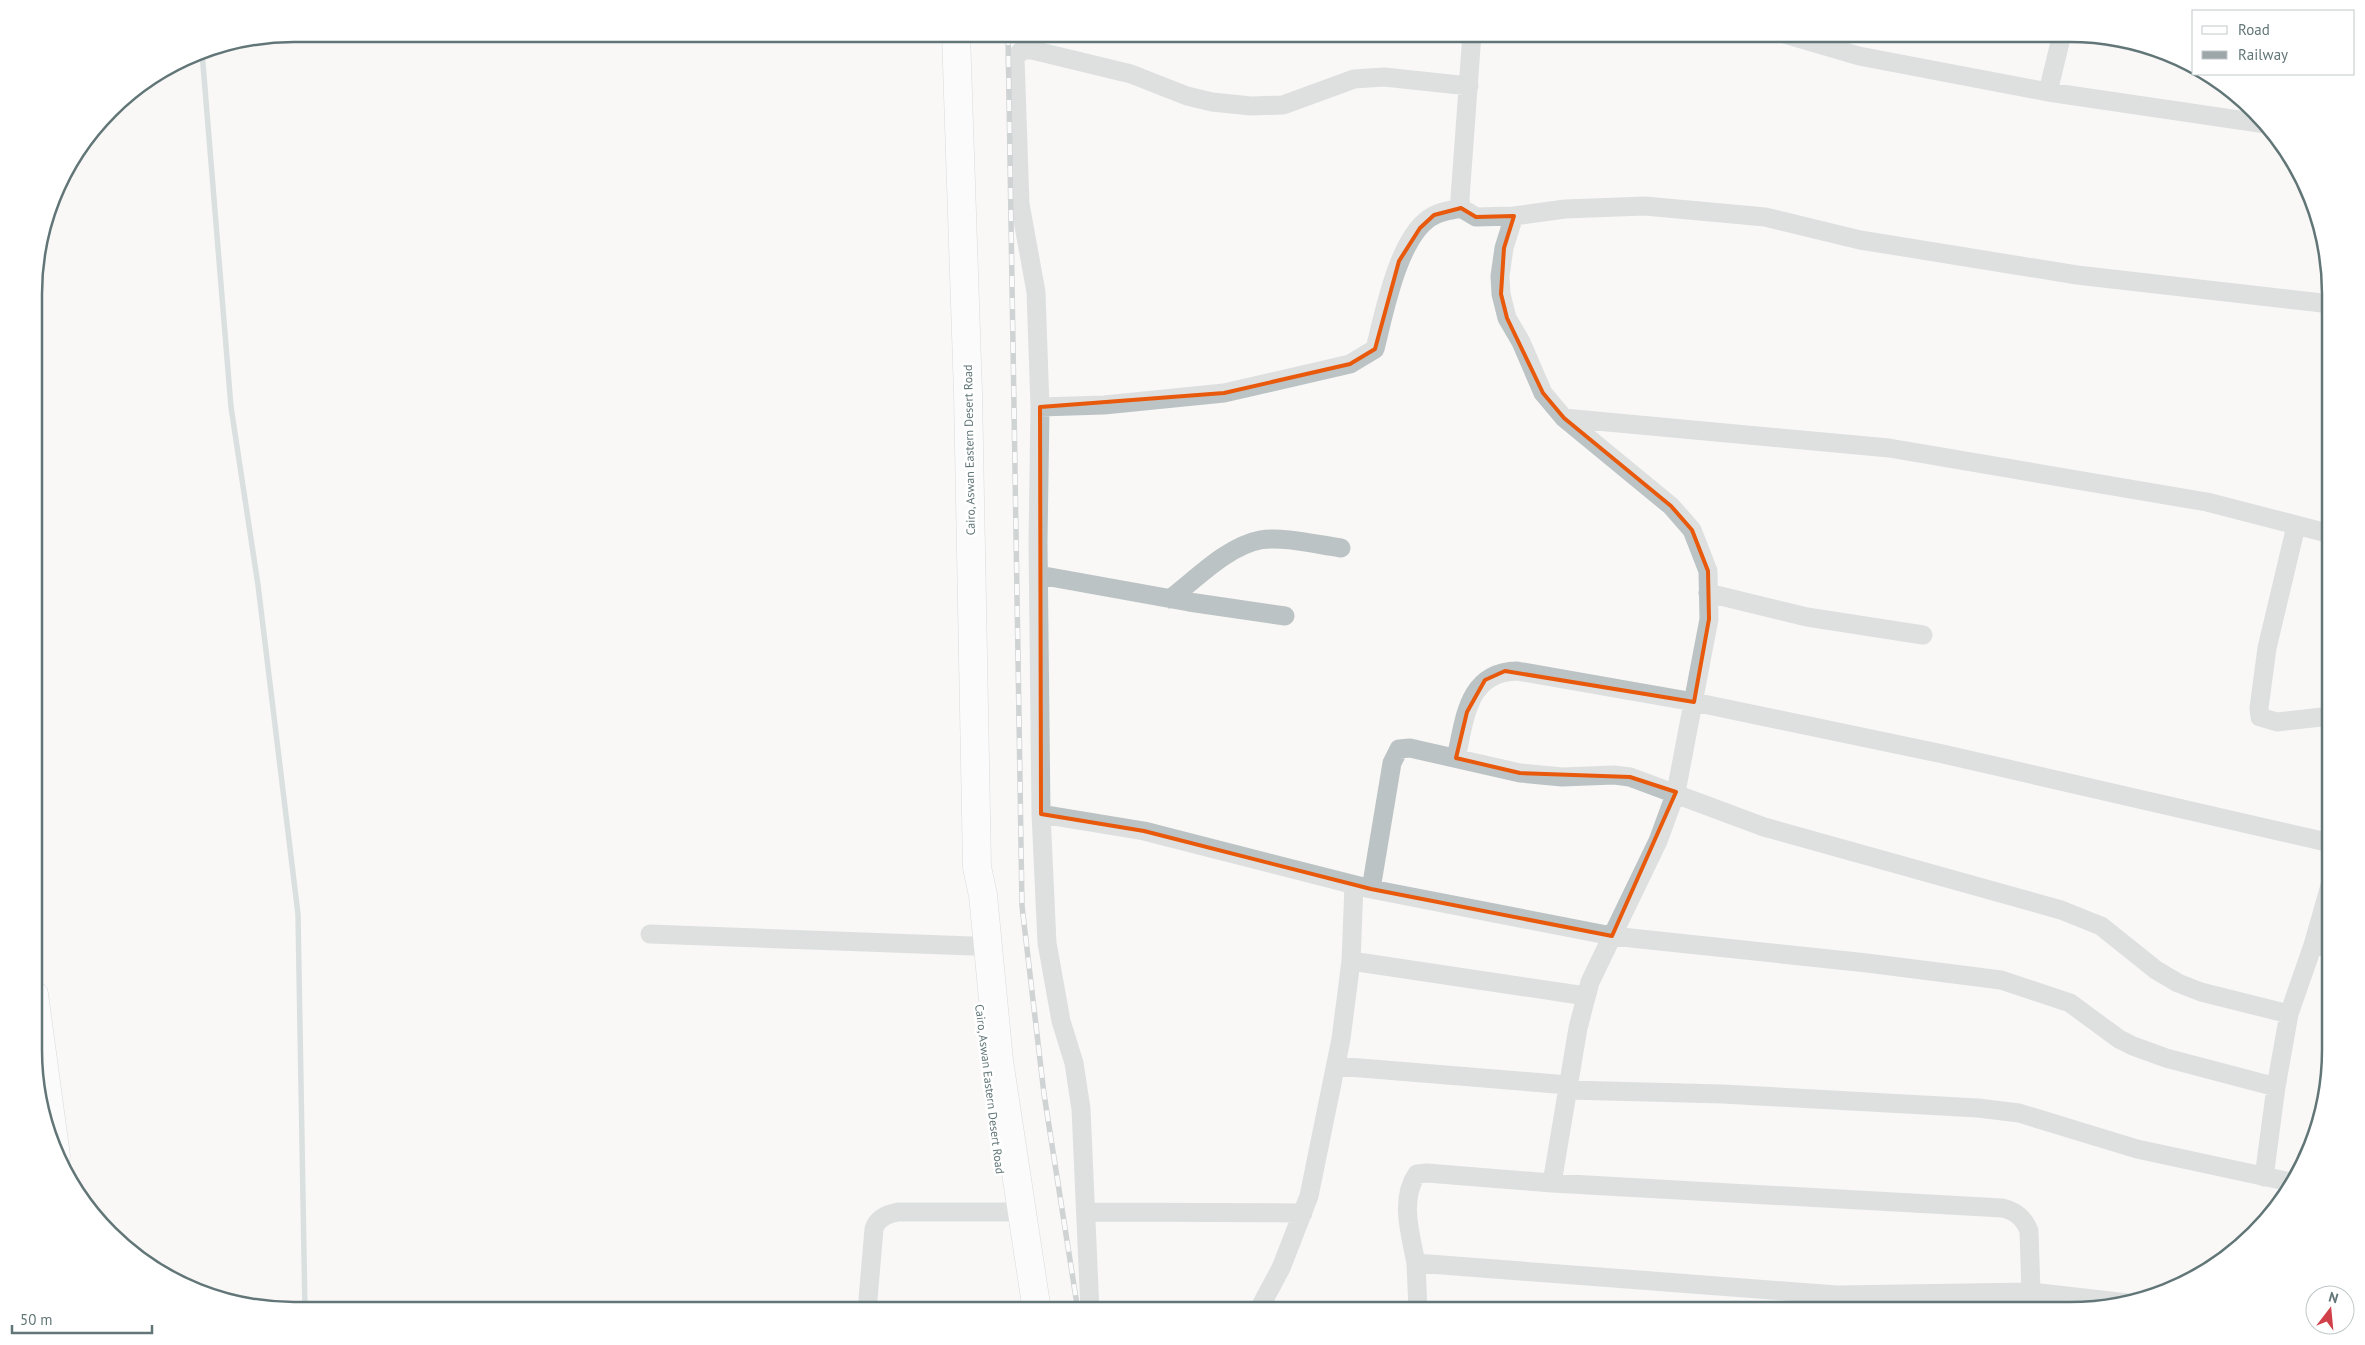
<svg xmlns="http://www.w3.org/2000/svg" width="2365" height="1345" viewBox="0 0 2365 1345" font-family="'PT Sans',sans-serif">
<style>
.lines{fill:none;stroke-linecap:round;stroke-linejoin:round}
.stream{stroke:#b4c3c2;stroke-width:5.5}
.major-casing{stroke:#b0b8b9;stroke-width:25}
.highway-casing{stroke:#b2b8b9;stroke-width:29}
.minor{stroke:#bcc3c4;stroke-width:19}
.major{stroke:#fff;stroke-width:24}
.highway{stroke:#fff;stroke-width:28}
.rail-casing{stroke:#9da7a9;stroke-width:5.5}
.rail{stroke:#fff;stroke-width:4;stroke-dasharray:11;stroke-linecap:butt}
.marked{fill:none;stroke:#e8590c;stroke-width:4;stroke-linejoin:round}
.labels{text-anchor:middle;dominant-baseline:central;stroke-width:5;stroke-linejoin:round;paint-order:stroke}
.street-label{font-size:12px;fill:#627678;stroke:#fff}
.rim{fill:none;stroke:#627678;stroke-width:2.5}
</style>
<rect width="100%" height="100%" fill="#f9f8f7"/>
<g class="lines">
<path class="stream" d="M202 52 231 407 258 585 298 914 305 1311"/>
<g class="major-casing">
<path id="major" d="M36 994 58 1156"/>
</g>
<g class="highway-casing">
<path id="highway" d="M956 34 968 393 977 867 983 895 999 1061 1037 1311"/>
</g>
<path class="minor" d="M1472 34 1460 198 1461 208 1476 217 1514 216 1565 209 1645 206 1765 217 1860 240 2077 275 2331 304
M1784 34 1859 56 2048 92 2266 124
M2048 92 2062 34
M1514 216 1504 248 1500 276 1501 294 1507 318 1521 342 1543 393 1564 418 1671 506 1692 530 1708 571 1709 619 1676 792 1658 841 1590 982 1578 1028 1552 1183
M1040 407 1104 405 1224 393 1350 364 1375 349C1384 314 1399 231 1435 215 1442 211 1453 210 1461 208
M1564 418 1889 448 2207 502 2331 534
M2296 526 2267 648 2259 708 2260 717 2277 722 2331 716
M1039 575 1189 602 1285 616
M1708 593 1807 617 1923 635
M1170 599C1196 579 1228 546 1260 540 1283 536 1318 545 1341 548
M1456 758C1465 719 1467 672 1517 671L1694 702 1943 754 2331 843
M1041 814 1144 831 1371 889 1612 936 1867 963 2001 980 2070 1003 2119 1039 2133 1046 2166 1058 2276 1087 2289 1014 2313 945
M2331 882 2313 945 2331 947
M1371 889 1392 763 1399 749 1410 748 1520 773 1562 777 1614 775 1630 777 1764 827 2061 910 2101 926 2156 970 2178 983 2201 992 2289 1014
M650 934 972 946
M1351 961 1586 996
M1336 1066 1568 1085
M1567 1090 1723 1094 1978 1108 2019 1113 2137 1149 2295 1183
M2264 1177 2276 1087
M1087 1212 1303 1213
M1416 1263C1411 1236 1399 1200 1417 1174L1427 1173 1552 1183 2002 1208C2016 1211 2024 1218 2029 1231L2031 1292 2128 1303
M867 1311 874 1229C877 1218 887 1214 898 1212H1006
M1090 1311 1081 1109 1074 1063 1061 1021 1047 943 1041 814 1038 543 1040 407 1036 292 1020 204 1015 58 1022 50H1032L1131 74 1187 96 1212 102 1251 106 1283 105 1354 79 1384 77 1469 86
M1258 1311 1281 1268 1309 1196 1341 1039 1351 961 1354 885
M1418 1311 1416 1263 1837 1295 2031 1292 2030 1311"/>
<use href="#major" class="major"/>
<use href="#highway" class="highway"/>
<g class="rail-casing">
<path id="rail" d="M1008 34 1022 906 1044 1094 1078 1311"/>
</g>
<use href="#rail" class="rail"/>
</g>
<path d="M0 0H2365V1345H0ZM1461 208 1476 217 1514 216 1504 248 1501 294 1507 318 1543 393 1564 418 1671 506 1692 530 1708 571 1709 619 1694 702 1505 671 1485 680 1467 712 1456 758 1520 773 1630 777 1676 792 1612 936 1371 889 1144 831 1041 814 1040 407 1224 393 1350 364 1375 349 1399 261 1420 228 1434 215Z" fill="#f9f8f7" fill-opacity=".55" fill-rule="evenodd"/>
<path class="marked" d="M1461 208 1476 217 1514 216 1504 248 1501 294 1507 318 1543 393 1564 418 1671 506 1692 530 1708 571 1709 619 1694 702 1505 671 1485 680 1467 712 1456 758 1520 773 1630 777 1676 792 1612 936 1371 889 1144 831 1041 814 1040 407 1224 393 1350 364 1375 349 1399 261 1420 228 1434 215Z"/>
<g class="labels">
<g class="street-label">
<text transform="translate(969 450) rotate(-91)">Cairo, Aswan Eastern Desert Road</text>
<text transform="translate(990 1089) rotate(83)">Cairo, Aswan Eastern Desert Road</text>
</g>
</g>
<path d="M0 0H2365V1345H0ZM294 42H2070A252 252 0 0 1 2322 294V1050A252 252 0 0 1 2070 1302H294A252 252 0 0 1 42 1050V294A252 252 0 0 1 294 42Z" fill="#fff" fill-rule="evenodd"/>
<path class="rim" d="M294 42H2070A252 252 0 0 1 2322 294V1050A252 252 0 0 1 2070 1302H294A252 252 0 0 1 42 1050V294A252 252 0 0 1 294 42Z"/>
<rect x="2192" y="10" width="162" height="65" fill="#ffffff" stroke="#c0c8c9"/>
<rect x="2202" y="26" width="25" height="8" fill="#ffffff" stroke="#c0c8c9"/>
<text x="2238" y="35" font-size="15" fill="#627678">Road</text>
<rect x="2202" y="51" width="25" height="8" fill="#9da7a9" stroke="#c0c8c9"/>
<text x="2238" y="60" font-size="15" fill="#627678">Railway</text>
<g transform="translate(2330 1310) rotate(16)"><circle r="24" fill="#ffffff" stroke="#c0c8c9"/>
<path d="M0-4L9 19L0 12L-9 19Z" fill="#d04049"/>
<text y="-8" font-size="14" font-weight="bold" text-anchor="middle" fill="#627678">N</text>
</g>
<path d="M12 1325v8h140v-8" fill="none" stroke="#627678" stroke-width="2.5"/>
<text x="20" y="1325" font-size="15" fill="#627678" stroke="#ffffff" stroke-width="4" paint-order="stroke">50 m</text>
</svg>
